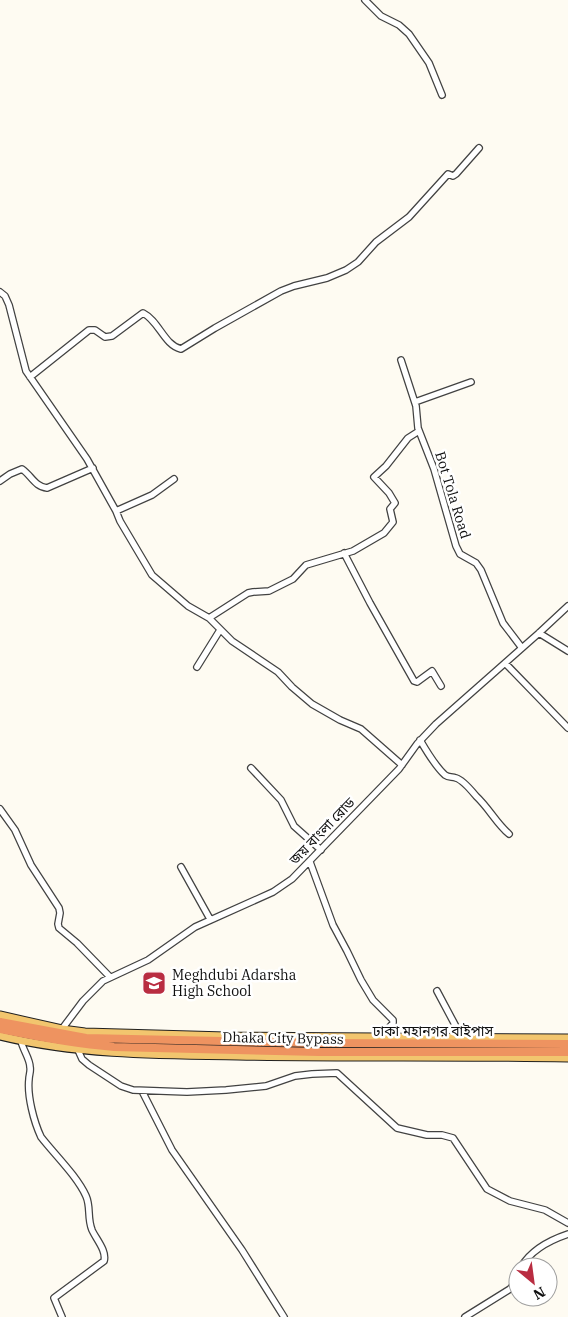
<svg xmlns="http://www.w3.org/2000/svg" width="568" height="1317" viewBox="0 0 568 1317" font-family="'IBM Plex Serif','Noto Sans Bengali',serif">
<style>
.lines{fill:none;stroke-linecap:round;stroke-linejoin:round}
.minor-casing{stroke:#424242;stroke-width:8}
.major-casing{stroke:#202020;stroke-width:9}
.highway-casing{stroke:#202020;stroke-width:10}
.minor{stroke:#fff;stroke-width:5.5}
.major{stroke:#f2c56e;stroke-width:7}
.highway{stroke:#ee9360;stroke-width:8}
.labels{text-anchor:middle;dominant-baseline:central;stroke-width:5;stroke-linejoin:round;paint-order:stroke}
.street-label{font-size:14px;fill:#0f0f0f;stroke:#fff}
.poi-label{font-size:14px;fill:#0f0f0f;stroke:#fff;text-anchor:start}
</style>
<rect width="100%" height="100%" fill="#fefbf2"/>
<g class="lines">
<g class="minor-casing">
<path id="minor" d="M365 0 381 16 399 25 409 34 429 63 442 95
M0 292 5 296 9 305 26 371 87 459 116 511 120 521 152 575 188 606 209 618 232 641 278 672 292 687 312 704 340 720 361 729 402 765
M401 360 416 406 418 428 434 469 456 546 460 554 476 563 481 570 503 623 522 648
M30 377 89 330H95L105 337 112 336 143 313C159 321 164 345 181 349L215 328 281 291 294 286 327 278 346 270 358 262 376 242 409 217 448 174 453 176 456 174 479 148
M415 402 471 382
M0 481 10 474 22 469C31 475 35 487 47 488L93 468
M116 511 152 495 174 479
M344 553 370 603 414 681 417 682 432 671 441 686
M209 618 248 593 253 592 269 591 293 579 306 565 353 551 384 533 393 522 390 509 395 503 389 493 374 477 386 466 408 438 419 431
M539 633 568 651
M505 663 568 728
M197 667 220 630
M420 740C427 752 435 766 445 775 449 778 452 776 456 778 463 780 471 790 476 796 489 808 496 823 509 834
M251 768 281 800 294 826 321 850
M0 809 15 830 31 865 59 908 60 913 58 924 59 928 77 943 110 977
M310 862 333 925 347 951 361 980 373 1000 393 1020V1023L381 1037
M181 867 210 919
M437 991 461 1036
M62 1029 83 1001 103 981 148 960 195 927 273 892 292 879 399 769 417 744 436 724 539 633 568 606
M21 1041C23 1050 30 1059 30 1067 31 1071 29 1075 29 1079 27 1096 34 1122 41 1137 55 1155 77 1176 86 1196 91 1207 87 1218 92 1230 96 1239 107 1251 104 1261L54 1298 62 1317
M78 1050 82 1059 89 1065 121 1086 133 1090 187 1092 226 1090 266 1086 295 1076 312 1074 337 1073 397 1128 427 1135H442L453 1138 487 1189 510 1201 545 1210 568 1223
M142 1091 172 1150 242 1250 284 1317
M521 1267C531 1250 550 1240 568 1234
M465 1317 510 1289 515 1283 518 1275"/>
</g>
<g class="major-casing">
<path id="major" d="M0 1015 62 1029 85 1032 226 1036 568 1038
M0 1036C78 1055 158 1055 238 1056 348 1058 458 1056 568 1058"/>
</g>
<g class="highway-casing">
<path id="highway" d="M0 1022 86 1038 316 1043 568 1044
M0 1029C38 1037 75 1044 114 1047L319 1052H568"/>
</g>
<use href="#minor" class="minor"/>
<use href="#major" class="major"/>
<use href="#highway" class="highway"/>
</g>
<defs>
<g id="school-square" transform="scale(1.25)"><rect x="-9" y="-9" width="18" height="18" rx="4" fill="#b92d41" stroke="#fff"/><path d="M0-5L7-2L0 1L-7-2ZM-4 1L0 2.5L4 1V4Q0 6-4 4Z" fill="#fff"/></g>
</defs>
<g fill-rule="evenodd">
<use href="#school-square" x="154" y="983"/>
</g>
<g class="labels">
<g class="street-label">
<text transform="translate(453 495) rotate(73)">Bot Tola Road</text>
<text transform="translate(322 831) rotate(-46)">জয় বাংলা রোড</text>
<text x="433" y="1031">ঢাকা মহানগর বাইপাস</text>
<text transform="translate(283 1038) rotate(1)">Dhaka City Bypass</text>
</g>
<g class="poi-label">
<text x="172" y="975">Meghdubi Adarsha<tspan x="172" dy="16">High School</tspan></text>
</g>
</g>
<g transform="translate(533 1282) rotate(151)"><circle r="24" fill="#ffffff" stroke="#9f9f9f"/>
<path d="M0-4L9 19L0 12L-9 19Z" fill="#b92d41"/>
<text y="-8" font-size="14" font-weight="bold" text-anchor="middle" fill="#0f0f0f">N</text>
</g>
</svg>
